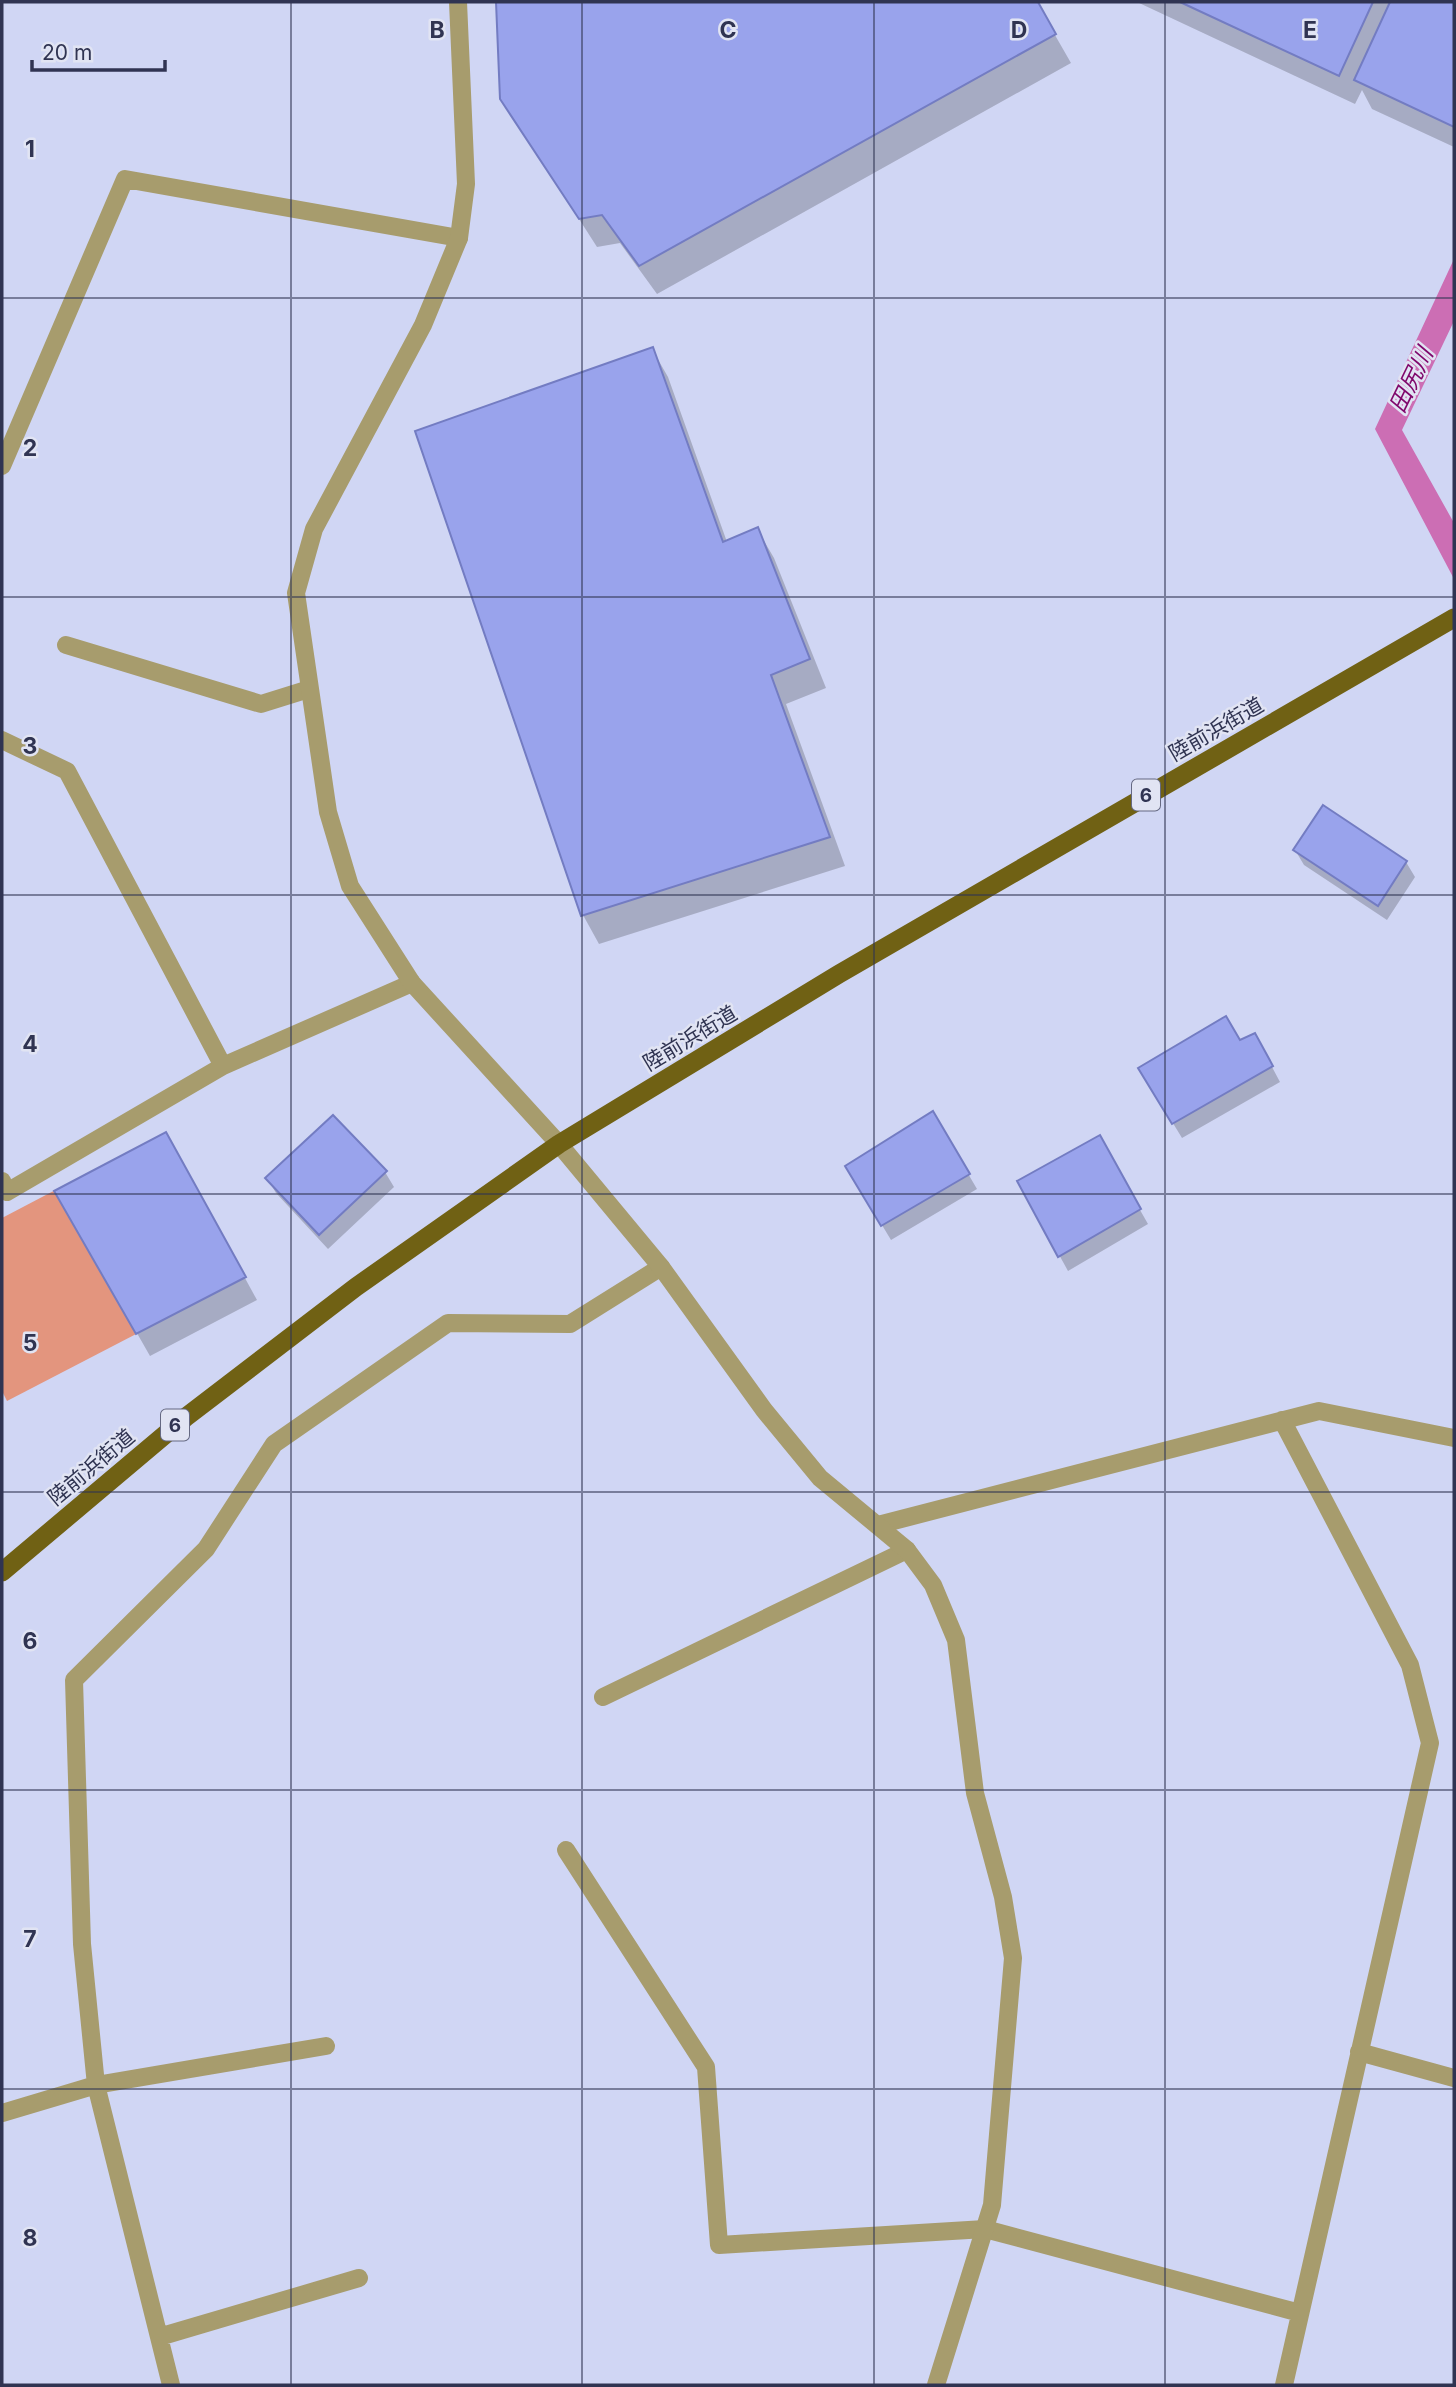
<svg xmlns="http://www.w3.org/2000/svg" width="1456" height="2387" viewBox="0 0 1456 2387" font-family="Inter,'Noto Sans JP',sans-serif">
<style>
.green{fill:#e3957e}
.water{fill:#cc6eb4}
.shadow{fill:#0003}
.building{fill:#99a3ec;stroke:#737cc2;stroke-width:2}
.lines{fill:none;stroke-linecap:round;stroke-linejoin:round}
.minor{stroke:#a79c6d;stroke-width:18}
.tertiary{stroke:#a79c6d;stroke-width:18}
.trunk{stroke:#706114;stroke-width:19}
.grid{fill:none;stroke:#303452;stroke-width:2;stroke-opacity:0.55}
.labels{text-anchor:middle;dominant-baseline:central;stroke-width:5;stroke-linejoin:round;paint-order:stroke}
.shield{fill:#e1e4f3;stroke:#656982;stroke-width:2}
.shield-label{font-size:19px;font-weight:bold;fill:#303452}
.street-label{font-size:21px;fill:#303452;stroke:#e1e4f3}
.water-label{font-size:23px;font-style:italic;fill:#7f066b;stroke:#e1e4f3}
.grid-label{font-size:23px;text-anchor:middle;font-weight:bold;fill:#303452;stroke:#e1e4f3;stroke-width:5;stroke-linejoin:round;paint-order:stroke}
</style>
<rect width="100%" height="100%" fill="#d0d6f4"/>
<path class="green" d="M166 1132 246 1277 7 1401 2 1391V1218Z"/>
<path class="water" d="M1454 259V321L1402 430 1454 523V579L1375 429Z"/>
<path class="shadow" d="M498 2H1036L1071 63 657 294 620 243 597 247 502 99Z
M1137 2H1454V147L1372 109 1362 90 1355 104Z
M652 349 668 377 727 542 757 529 774 558 826 688 786 704 845 866 599 944 583 915Z
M1295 850 1406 862 1415 877 1387 920 1304 865Z
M1239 1042 1263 1050 1280 1082 1182 1138 1140 1069Z
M933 1114 977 1189 891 1240 847 1167Z
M1099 1138 1148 1224 1068 1271 1019 1182Z
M178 1156 257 1300 150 1356 56 1191Z
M385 1172 394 1187 328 1249 276 1193 267 1178Z"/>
<path class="building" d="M496 2H1038L1056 34 639 266 602 215 579 219 500 99Z
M1180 2H1373L1339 76Z
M1390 2H1454V127L1354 80Z
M653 347 723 542 758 527 810 659 771 675 830 837 581 916 415 431Z
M1323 805 1407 861 1378 906 1293 850Z
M1226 1016 1240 1040 1255 1033 1273 1066 1172 1124 1138 1068Z
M933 1111 970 1174 881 1226 845 1166Z
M333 1115 387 1171 319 1235 265 1178Z
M166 1132 246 1277 136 1334 54 1191Z
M1100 1135 1141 1209 1058 1257 1017 1181Z"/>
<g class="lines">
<path class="minor" d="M2 466 125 179 459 238
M66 645 261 704 309 689
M2 740 67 771 223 1066
M2 1181 7 1192 223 1066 412 983
M1282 1420 1410 1665 1430 1743 1284 2385
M878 1525 1319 1411 1454 1438
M603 1697 907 1550
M566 1850 706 2067 719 2245 985 2229 1300 2313
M1359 2052 1454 2078
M2 2113 96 2085 326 2046
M159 2337 359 2278
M171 2385 96 2085 82 1944 74 1680 206 1549 274 1444 448 1323 570 1324 661 1267"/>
<path class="tertiary" d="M458 2 466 184 459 238 423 325 314 529 296 593 328 812 350 886 412 983 559 1144 661 1267 764 1410 820 1478 907 1550 933 1585 956 1640 975 1793 1003 1897 1013 1958 992 2205 936 2385"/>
<path class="trunk" d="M2 1572 186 1417 356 1287 559 1144 839 974 1454 618"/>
</g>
<path class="grid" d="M291 2V2385M582 2V2385M874 2V2385M1165 2V2385M2 298H1454M2 597H1454M2 895H1454M2 1194H1454M2 1492H1454M2 1790H1454M2 2089H1454"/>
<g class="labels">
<g class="shield">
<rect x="1132" y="779.5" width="28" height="31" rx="5"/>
<rect x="161" y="1409.5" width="28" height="31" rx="5"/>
</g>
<g class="shield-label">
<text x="1146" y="795">6</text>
<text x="175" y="1425">6</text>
</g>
<g class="street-label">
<text transform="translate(1216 729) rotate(-30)">陸前浜街道</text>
<text transform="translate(690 1038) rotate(-31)">陸前浜街道</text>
<text transform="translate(91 1467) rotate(-40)">陸前浜街道</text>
</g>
<g class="water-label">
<text transform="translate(1411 380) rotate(-64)">田尻川</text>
</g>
</g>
<g class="grid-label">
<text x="437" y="38">B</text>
<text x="728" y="38">C</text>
<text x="1019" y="38">D</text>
<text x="1310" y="38">E</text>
<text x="30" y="157">1</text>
<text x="30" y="456">2</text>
<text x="30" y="754">3</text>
<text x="30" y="1052">4</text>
<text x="30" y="1351">5</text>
<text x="30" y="1649">6</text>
<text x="30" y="1947">7</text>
<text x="30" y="2246">8</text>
</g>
<rect width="1456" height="2387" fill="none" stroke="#303452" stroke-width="7"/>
<path d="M32 60v10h133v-10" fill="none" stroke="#303452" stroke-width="3.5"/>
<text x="42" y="60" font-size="21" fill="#303452" stroke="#e1e4f3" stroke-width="5" paint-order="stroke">20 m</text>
</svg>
